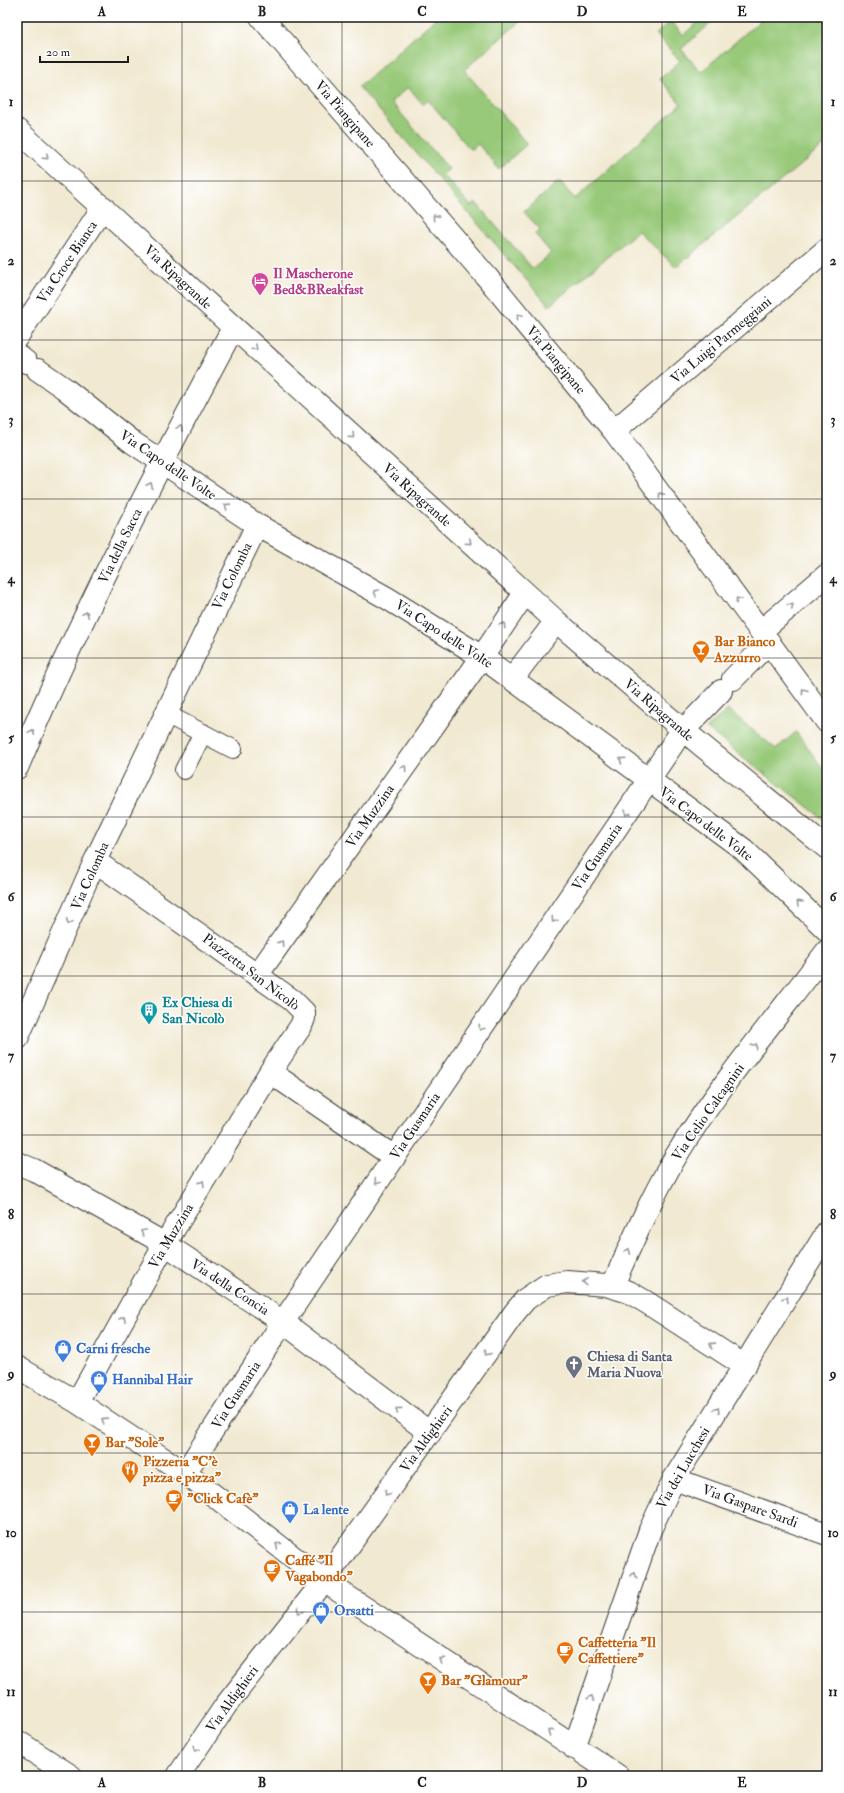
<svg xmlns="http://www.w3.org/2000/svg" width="844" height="1793" viewBox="0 0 844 1793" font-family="'IM FELL Double Pica',serif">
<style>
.green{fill:#98c979;stroke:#5a724a}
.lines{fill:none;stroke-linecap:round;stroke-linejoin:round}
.lane-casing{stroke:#3c3b37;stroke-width:20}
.street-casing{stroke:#3c3b37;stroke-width:24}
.lane{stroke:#fff;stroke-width:18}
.street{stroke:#fff;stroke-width:22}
.oneway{stroke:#999}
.grid{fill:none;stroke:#1c1c1c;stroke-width:1;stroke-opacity:0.55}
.labels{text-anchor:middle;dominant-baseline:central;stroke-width:3;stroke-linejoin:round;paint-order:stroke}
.street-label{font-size:14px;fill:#1c1c1c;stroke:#fff}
.hotel-label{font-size:14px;font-weight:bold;fill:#b23c85;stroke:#fff;text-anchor:start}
.food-label{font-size:14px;font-weight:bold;fill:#c56008;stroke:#fff;text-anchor:start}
.culture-label{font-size:14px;font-weight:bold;fill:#0d838f;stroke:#fff;text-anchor:start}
.shop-label{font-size:14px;font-weight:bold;fill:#366cbe;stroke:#fff;text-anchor:start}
.worship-label{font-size:14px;font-weight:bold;fill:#5b616d;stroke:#fff;text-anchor:start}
.neatline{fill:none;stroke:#1c1c1c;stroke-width:1.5}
.grid-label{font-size:13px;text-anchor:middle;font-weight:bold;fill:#1c1c1c}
</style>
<rect width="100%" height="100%" fill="#fff"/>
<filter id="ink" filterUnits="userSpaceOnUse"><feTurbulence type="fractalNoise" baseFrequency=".025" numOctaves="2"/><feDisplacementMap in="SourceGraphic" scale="8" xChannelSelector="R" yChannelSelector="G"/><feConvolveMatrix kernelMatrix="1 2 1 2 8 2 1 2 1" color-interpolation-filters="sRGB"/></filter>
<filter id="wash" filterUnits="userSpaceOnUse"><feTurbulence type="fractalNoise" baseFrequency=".012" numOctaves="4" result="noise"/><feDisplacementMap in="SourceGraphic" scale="16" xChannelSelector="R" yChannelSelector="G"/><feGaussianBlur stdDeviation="0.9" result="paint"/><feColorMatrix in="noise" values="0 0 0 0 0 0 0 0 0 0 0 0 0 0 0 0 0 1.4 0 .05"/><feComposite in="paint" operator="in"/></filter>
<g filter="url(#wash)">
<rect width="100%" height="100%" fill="#f1e9d1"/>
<path class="green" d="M437 17H525L464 70 527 144 499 169 478 144 471 150 428 100 423 104 408 87 391 102 449 169 443 175 471 206 476 203 533 269 551 253 535 234 540 229 524 212 559 181 575 199 681 104 660 79 680 61 656 34 671 21 683 35 704 17H718L681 49 701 72 764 17H827V60L820 66 827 77V143L676 267 638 231 549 306 359 87Z
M728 710 776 749 796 732 827 774V822L706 728Z"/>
</g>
<g filter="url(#ink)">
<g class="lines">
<g class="lane-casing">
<path id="lane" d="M166 714 233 749
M184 770 203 733"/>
</g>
<g class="street-casing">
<path id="street" d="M261 17 486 276 614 431 827 722
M17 130 556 621 683 730 827 848
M17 337 103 207
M17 355 26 362
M38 370 64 388 132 442 257 525 387 598 482 657 743 849 827 930
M614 431 827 249
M761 631 827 575
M512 679 556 621
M733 679 769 642
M17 768C80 617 156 472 233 328
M258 974 482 657 525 593
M17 1039 95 861 257 525
M270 1072 394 1157
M17 1163 34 1170 165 1244 283 1322 430 1433
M612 1287C632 1242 651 1198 676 1156 719 1085 777 1017 827 951
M17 1367 77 1402 185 1473 324 1581 618 1776
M77 1402 165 1244 270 1072 301 1026 304 1018V1012L292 1000 95 861
M185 1473 283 1322 679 735 721 691
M674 1479 827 1534
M17 1741 71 1776
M574 1748 650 1530 674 1479 827 1232
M178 1776 226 1705 324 1581 515 1312 526 1299 547 1285 567 1282 606 1285 629 1292 646 1302 745 1366"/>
</g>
<use href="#lane" class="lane"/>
<use href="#street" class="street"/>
</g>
<defs><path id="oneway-chevron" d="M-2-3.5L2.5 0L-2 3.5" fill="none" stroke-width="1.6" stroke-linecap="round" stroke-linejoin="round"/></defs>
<g class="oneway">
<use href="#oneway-chevron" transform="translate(46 157) rotate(42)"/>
<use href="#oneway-chevron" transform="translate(435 217) rotate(-131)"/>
<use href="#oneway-chevron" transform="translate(519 316) rotate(-130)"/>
<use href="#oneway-chevron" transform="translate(255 348) rotate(42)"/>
<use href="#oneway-chevron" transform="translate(180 428) rotate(-62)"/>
<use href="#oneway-chevron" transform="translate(352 436) rotate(42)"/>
<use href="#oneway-chevron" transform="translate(150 485) rotate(-64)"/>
<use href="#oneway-chevron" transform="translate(661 495) rotate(-126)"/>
<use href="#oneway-chevron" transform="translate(227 506) rotate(-147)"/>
<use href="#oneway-chevron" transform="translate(469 542) rotate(42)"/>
<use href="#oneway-chevron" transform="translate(376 592) rotate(-150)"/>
<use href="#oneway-chevron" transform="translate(738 600) rotate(-126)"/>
<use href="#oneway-chevron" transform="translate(791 606) rotate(-40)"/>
<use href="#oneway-chevron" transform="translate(86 614) rotate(-64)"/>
<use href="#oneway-chevron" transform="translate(503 625) rotate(-56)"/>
<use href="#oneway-chevron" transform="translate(804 691) rotate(-126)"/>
<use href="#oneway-chevron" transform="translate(32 732) rotate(-66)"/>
<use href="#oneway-chevron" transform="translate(622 760) rotate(-143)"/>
<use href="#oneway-chevron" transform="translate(404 768) rotate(-55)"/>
<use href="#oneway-chevron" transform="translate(627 813) rotate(124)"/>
<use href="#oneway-chevron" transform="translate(799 903) rotate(-136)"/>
<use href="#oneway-chevron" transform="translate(554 920) rotate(124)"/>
<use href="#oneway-chevron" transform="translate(69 922) rotate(114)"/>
<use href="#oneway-chevron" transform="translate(281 943) rotate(-55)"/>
<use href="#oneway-chevron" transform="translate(481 1028) rotate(124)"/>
<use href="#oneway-chevron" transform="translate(755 1046) rotate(-53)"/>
<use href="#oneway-chevron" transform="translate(377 1182) rotate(124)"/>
<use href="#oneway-chevron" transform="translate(202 1183) rotate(-58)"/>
<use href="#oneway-chevron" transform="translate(143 1232) rotate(-150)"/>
<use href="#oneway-chevron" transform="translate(628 1251) rotate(-66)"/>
<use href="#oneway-chevron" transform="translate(585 1282) rotate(-177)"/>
<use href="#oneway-chevron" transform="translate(786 1299) rotate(-58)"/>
<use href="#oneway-chevron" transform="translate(123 1319) rotate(-61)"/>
<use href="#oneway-chevron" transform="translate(712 1345) rotate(-147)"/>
<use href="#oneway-chevron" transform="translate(487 1353) rotate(126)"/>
<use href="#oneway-chevron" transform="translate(398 1410) rotate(-143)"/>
<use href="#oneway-chevron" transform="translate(717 1410) rotate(-58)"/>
<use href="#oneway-chevron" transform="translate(104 1420) rotate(-147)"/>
<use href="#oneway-chevron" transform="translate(387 1493) rotate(126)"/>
<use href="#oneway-chevron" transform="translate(278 1545) rotate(-142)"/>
<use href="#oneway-chevron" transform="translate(634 1575) rotate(-71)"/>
<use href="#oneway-chevron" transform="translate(300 1611) rotate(128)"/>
<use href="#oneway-chevron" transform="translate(442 1660) rotate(-146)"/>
<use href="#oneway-chevron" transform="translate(591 1698) rotate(-71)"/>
<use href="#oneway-chevron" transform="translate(550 1732) rotate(-146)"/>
<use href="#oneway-chevron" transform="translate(196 1749) rotate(124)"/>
</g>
</g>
<path class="grid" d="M182 17V1776M342 17V1776M502 17V1776M662 17V1776M17 181H827M17 340H827M17 499H827M17 658H827M17 817H827M17 976H827M17 1135H827M17 1294H827M17 1453H827M17 1612H827"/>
<defs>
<g id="hotel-pin" transform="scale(0.9)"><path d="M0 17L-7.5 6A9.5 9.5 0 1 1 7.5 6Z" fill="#d1479c" stroke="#fff"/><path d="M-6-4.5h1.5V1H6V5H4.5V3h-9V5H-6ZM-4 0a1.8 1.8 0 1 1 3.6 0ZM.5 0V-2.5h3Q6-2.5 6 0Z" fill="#fff"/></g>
<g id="bar-pin" transform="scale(0.9)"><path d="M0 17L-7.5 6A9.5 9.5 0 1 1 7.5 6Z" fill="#e8710a" stroke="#fff"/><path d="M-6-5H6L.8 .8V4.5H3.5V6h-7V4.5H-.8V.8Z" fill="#fff"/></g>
<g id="building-pin" transform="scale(0.9)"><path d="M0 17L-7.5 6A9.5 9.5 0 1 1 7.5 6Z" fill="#0f9aa8" stroke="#fff"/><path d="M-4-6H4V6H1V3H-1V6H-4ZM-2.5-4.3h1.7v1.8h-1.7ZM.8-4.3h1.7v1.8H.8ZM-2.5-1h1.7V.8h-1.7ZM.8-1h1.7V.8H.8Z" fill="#fff"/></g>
<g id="shop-pin" transform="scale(0.9)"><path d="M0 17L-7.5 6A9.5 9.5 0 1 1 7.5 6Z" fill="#3f7fe0" stroke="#fff"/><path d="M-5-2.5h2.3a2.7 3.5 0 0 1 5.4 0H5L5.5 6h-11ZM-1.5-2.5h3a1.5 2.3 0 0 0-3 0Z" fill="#fff"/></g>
<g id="church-pin" transform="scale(0.9)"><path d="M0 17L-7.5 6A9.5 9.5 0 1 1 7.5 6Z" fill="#6b7280" stroke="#fff"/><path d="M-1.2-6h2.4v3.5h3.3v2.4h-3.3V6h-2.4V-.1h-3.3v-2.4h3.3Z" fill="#fff"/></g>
<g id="restaurant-pin" transform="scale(0.9)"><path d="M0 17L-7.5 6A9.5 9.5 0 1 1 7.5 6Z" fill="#e8710a" stroke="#fff"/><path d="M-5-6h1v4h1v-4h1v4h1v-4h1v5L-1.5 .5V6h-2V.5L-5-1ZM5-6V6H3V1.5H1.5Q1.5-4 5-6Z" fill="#fff"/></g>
<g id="cafe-pin" transform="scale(0.9)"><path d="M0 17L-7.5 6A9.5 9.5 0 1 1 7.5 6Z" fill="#e8710a" stroke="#fff"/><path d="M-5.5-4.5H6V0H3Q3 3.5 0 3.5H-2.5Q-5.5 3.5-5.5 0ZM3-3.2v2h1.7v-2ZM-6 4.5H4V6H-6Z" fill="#fff"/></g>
</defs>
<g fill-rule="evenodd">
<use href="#hotel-pin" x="260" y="281"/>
<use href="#bar-pin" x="701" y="649"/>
<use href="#building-pin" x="149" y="1010"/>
<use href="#shop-pin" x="63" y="1348"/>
<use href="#church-pin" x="574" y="1364"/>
<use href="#shop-pin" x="99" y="1379"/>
<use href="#bar-pin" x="92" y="1442"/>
<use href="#restaurant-pin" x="130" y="1469"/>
<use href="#cafe-pin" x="174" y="1498"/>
<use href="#shop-pin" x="290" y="1509"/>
<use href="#cafe-pin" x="272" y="1568"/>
<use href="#shop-pin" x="321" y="1610"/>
<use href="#cafe-pin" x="565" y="1650"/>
<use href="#bar-pin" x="428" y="1680"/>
</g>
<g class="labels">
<g class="street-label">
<text transform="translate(345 114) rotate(49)">Via Piangipane</text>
<text transform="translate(67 262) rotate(-56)">Via Croce Bianca</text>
<text transform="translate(178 277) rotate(43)">Via Ripagrande</text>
<text transform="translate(721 340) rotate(-40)">Via Luigi Parmeggiani</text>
<text transform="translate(556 360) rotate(50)">Via Piangipane</text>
<text transform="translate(168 465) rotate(34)">Via Capo delle Volte</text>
<text transform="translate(417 495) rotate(42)">Via Ripagrande</text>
<text transform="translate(120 546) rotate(-64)">Via della Sacca</text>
<text transform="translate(232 576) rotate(-64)">Via Colomba</text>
<text transform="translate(444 634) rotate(33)">Via Capo delle Volte</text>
<text transform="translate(659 710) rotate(41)">Via Ripagrande</text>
<text transform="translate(370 816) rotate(-55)">Via Muzzina</text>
<text transform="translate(706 824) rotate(37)">Via Capo delle Volte</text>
<text transform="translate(597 857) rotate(-56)">Via Gusmaria</text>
<text transform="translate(90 876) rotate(-66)">Via Colomba</text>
<text transform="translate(251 972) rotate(37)">Piazzetta San Nicolò</text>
<text transform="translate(708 1112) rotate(-55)">Via Celio Calcagnini</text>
<text transform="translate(415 1126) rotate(-56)">Via Gusmaria</text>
<text transform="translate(171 1236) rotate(-59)">Via Muzzina</text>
<text transform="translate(230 1287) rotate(33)">Via della Concia</text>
<text transform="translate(236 1395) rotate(-57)">Via Gusmaria</text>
<text transform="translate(426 1439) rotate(-54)">Via Aldighieri</text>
<text transform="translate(683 1468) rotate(-60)">Via dei Lucchesi</text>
<text transform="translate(750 1506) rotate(20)">Via Gaspare Sardi</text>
<text transform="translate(232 1699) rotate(-54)">Via Aldighieri</text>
</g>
<g class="hotel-label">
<text x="273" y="273">Il Mascherone<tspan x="273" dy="16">Bed&amp;BReakfast</tspan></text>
</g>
<g class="food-label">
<text x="714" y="641">Bar Bianco<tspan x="714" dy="16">Azzurro</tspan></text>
<text x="105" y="1442">Bar "Sole"</text>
<text x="143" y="1461">Pizzeria "C'è<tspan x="143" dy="16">pizza e pizza"</tspan></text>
<text x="187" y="1498">"Click Cafè"</text>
<text x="285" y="1560">Caffé "Il<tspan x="285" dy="16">Vagabondo"</tspan></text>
<text x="578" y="1642">Caffetteria "Il<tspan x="578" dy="16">Caffettiere"</tspan></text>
<text x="441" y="1680">Bar "Glamour"</text>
</g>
<g class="culture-label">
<text x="162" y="1002">Ex Chiesa di<tspan x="162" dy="16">San Nicolò</tspan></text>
</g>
<g class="shop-label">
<text x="76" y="1348">Carni fresche</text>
<text x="112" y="1379">Hannibal Hair</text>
<text x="303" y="1509">La lente</text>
<text x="334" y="1610">Orsatti</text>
</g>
<g class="worship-label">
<text x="587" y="1356">Chiesa di Santa<tspan x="587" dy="16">Maria Nuova</tspan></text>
</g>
</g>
<rect width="844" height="1793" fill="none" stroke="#fff" stroke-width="44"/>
<path d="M40 56v6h88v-6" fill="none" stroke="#1c1c1c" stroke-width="2"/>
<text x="46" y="56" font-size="12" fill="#1c1c1c" stroke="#ffffff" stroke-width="3" paint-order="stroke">20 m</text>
<rect x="22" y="22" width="800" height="1749" class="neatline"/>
<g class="grid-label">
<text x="102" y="16">A</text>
<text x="262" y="16">B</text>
<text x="422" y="16">C</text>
<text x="582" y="16">D</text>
<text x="742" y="16">E</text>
<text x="11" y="106">1</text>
<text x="833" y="106">1</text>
<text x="11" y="265">2</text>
<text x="833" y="265">2</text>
<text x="11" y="424">3</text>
<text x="833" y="424">3</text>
<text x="11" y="583">4</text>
<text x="833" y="583">4</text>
<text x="11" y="742">5</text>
<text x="833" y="742">5</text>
<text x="11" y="901">6</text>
<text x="833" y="901">6</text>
<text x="11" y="1060">7</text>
<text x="833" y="1060">7</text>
<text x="11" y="1219">8</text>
<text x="833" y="1219">8</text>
<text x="11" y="1378">9</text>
<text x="833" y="1378">9</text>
<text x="11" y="1537">10</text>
<text x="833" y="1537">10</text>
<text x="11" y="1696">11</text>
<text x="833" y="1696">11</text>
<text x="102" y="1787">A</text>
<text x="262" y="1787">B</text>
<text x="422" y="1787">C</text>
<text x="582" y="1787">D</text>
<text x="742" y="1787">E</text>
</g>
</svg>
